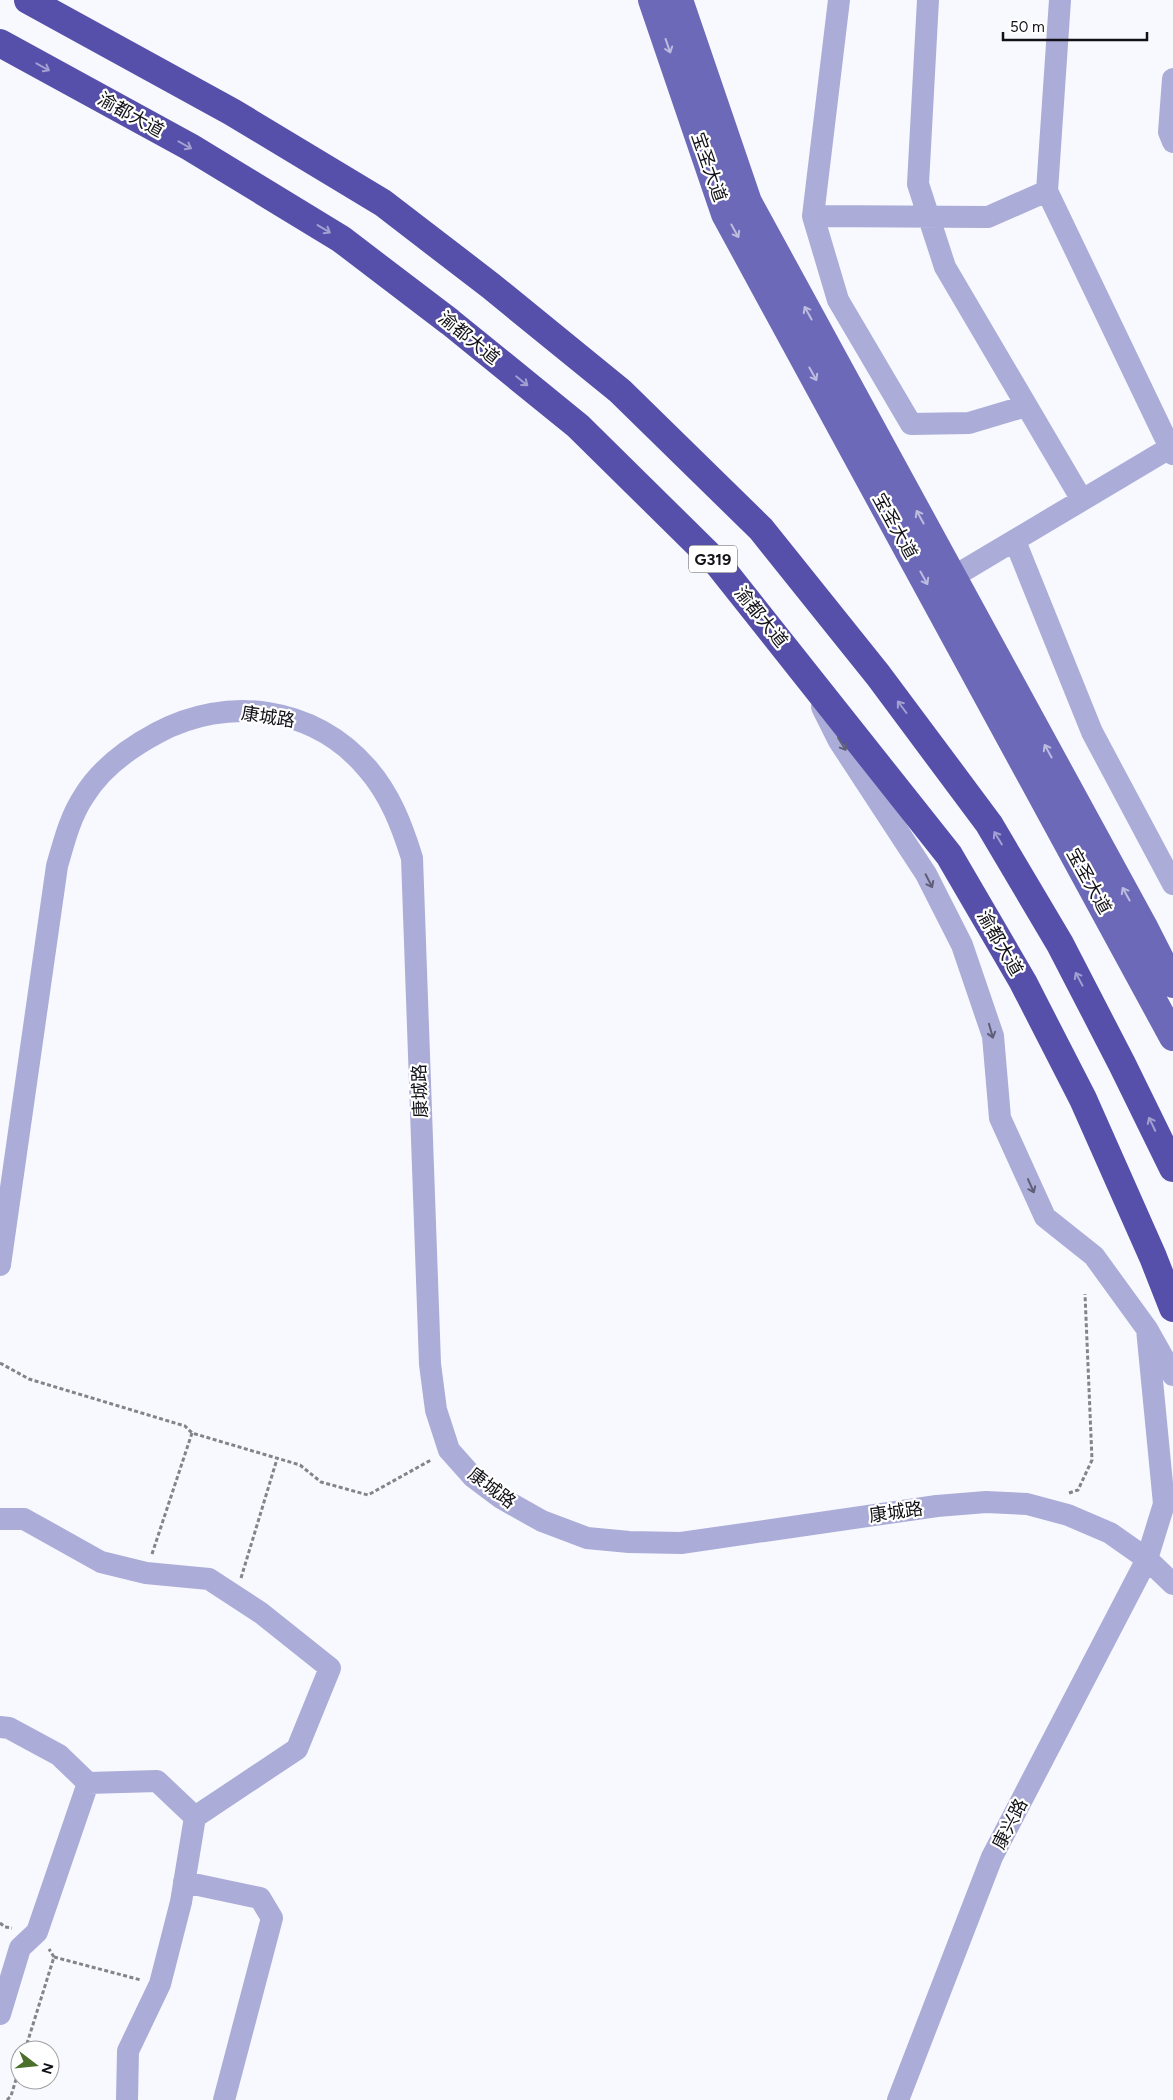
<svg xmlns="http://www.w3.org/2000/svg" width="1173" height="2100" viewBox="0 0 1173 2100" font-family="Figtree,'Noto Sans SC',sans-serif">
<style>
.lines{fill:none;stroke-linecap:round;stroke-linejoin:round}
.path{stroke:#83838a;stroke-width:3;stroke-dasharray:4 2.5;stroke-linecap:butt}
.minor{stroke:#abacd8;stroke-width:22}
.major{stroke:#6c69b8;stroke-width:28}
.highway{stroke:#5750ab;stroke-width:28}
.oneway{stroke:#bdbcdf}
.oneway2{stroke:#a39fd1}
.oneway3{stroke:#5e5e78}
.labels{text-anchor:middle;dominant-baseline:central;stroke-width:4.5;stroke-linejoin:round;paint-order:stroke}
.shield{fill:#fff;stroke:#58585d;stroke-width:1}
.shield-label{font-size:16px;font-weight:bold;fill:#111117}
.street-label{font-size:18px;fill:#111117;stroke:#fff}
</style>
<rect width="100%" height="100%" fill="#f8f8ff"/>
<g class="lines">
<path class="path" d="M0 1363 29 1379 185 1426 192 1433 300 1465 321 1482 368 1495 431 1460
M1069 1493 1078 1490 1092 1460 1085 1294
M152 1554 192 1433
M241 1578 277 1459
M0 1923 5 1927 12 1928
M54 1957 141 1980
M25 2050 54 1957 49 1949
M7 2100 11 2096 20 2066"/>
<path class="minor" d="M839 0 813 216 838 300 911 424 969 423 1026 406
M928 0 918 184 945 267 1082 500
M1060 0 1047 191 1173 454
M1173 79 1169 132 1173 142
M813 216 988 217 1047 191
M1015 541 1092 732 1173 884
M953 577 1173 446
M822 707 839 741 926 874 962 945 993 1036 1000 1118 1045 1217 1094 1256 1147 1329 1173 1375
M0 1265 57 866C64 842 70 817 84 796 101 768 129 748 157 733 227 695 314 706 367 768 390 794 402 826 412 858L430 1364 436 1410 449 1450 473 1477 501 1498 542 1521 587 1538 629 1542 681 1543 937 1506 986 1502 1027 1504 1068 1515 1110 1533 1147 1559 1173 1584
M0 1519H24L101 1562 146 1573 209 1579 261 1613 330 1668 297 1749 195 1817 181 1902 160 1984 128 2051 127 2100
M0 1727 9 1728 59 1755 88 1783
M184 1882 260 1898 272 1918 224 2100
M0 2014 20 1948 37 1932 88 1783 157 1781 195 1817
M898 2100 992 1857 1147 1559 1164 1504 1147 1329"/>
<path class="major" d="M652 0 725 214 1173 1037
M679 0 748 202 1145 929 1173 984"/>
<path class="highway" d="M28 0 232 112 383 203 491 286 620 391 761 529 878 675 989 824 1060 944 1122 1064 1173 1168
M0 43 190 147 341 239 450 322 578 426 719 565 949 855 1023 982 1083 1099 1153 1257 1173 1308"/>
</g>
<defs><path id="oneway-shaft" d="M-6 0H5M1.5-3L5.5 0L1.5 3" fill="none" stroke-width="1.6" stroke-linecap="round" stroke-linejoin="round" transform="scale(1.25)"/></defs>
<g class="oneway">
<use href="#oneway-shaft" transform="translate(668 46) rotate(71)"/>
<use href="#oneway-shaft" transform="translate(735 231) rotate(61)"/>
<use href="#oneway-shaft" transform="translate(808 313) rotate(-119)"/>
<use href="#oneway-shaft" transform="translate(813 374) rotate(61)"/>
<use href="#oneway-shaft" transform="translate(920 517) rotate(-119)"/>
<use href="#oneway-shaft" transform="translate(924 578) rotate(61)"/>
<use href="#oneway-shaft" transform="translate(1048 751) rotate(-119)"/>
<use href="#oneway-shaft" transform="translate(1126 894) rotate(-119)"/>
</g>
<g class="oneway2">
<use href="#oneway-shaft" transform="translate(43 67) rotate(29)"/>
<use href="#oneway-shaft" transform="translate(185 145) rotate(29)"/>
<use href="#oneway-shaft" transform="translate(324 229) rotate(31)"/>
<use href="#oneway-shaft" transform="translate(522 381) rotate(39)"/>
<use href="#oneway-shaft" transform="translate(902 707) rotate(-127)"/>
<use href="#oneway-shaft" transform="translate(998 838) rotate(-121)"/>
<use href="#oneway-shaft" transform="translate(1079 979) rotate(-118)"/>
<use href="#oneway-shaft" transform="translate(1152 1124) rotate(-116)"/>
</g>
<g class="oneway3">
<use href="#oneway-shaft" transform="translate(842 744) rotate(58)"/>
<use href="#oneway-shaft" transform="translate(929 881) rotate(63)"/>
<use href="#oneway-shaft" transform="translate(991 1031) rotate(74)"/>
<use href="#oneway-shaft" transform="translate(1031 1186) rotate(66)"/>
</g>
<g class="labels">
<rect class="shield" x="689" y="545.5" width="48" height="27" rx="4"/>
<g class="shield-label">
<text x="713" y="559">G319</text>
</g>
<g class="street-label">
<text transform="translate(131 115) rotate(29)">渝都大道</text>
<text transform="translate(709 167) rotate(71)">宝圣大道</text>
<text transform="translate(469 338) rotate(39)">渝都大道</text>
<text transform="translate(895 526) rotate(61)">宝圣大道</text>
<text transform="translate(761 617) rotate(51)">渝都大道</text>
<text transform="translate(268 717) rotate(9)">康城路</text>
<text transform="translate(1089 881) rotate(61)">宝圣大道</text>
<text transform="translate(1000 943) rotate(60)">渝都大道</text>
<text transform="translate(420 1091) rotate(-92)">康城路</text>
<text transform="translate(492 1488) rotate(37)">康城路</text>
<text transform="translate(896 1512) rotate(-8)">康城路</text>
<text transform="translate(1010 1824) rotate(-63)">康兴路</text>
</g>
</g>
<g transform="translate(35 2065) rotate(106)"><circle r="24" fill="#ffffff" stroke="#a0a0a2"/>
<path d="M0-4L9 19L0 12L-9 19Z" fill="#4a702b"/>
<text y="-8" font-size="14" font-weight="bold" text-anchor="middle" fill="#111117">N</text>
</g>
<path d="M1003 32v8h144v-8" fill="none" stroke="#111117" stroke-width="2.5"/>
<text x="1010" y="32" font-size="15" fill="#111117" stroke="#ffffff" stroke-width="4" paint-order="stroke">50 m</text>
</svg>
